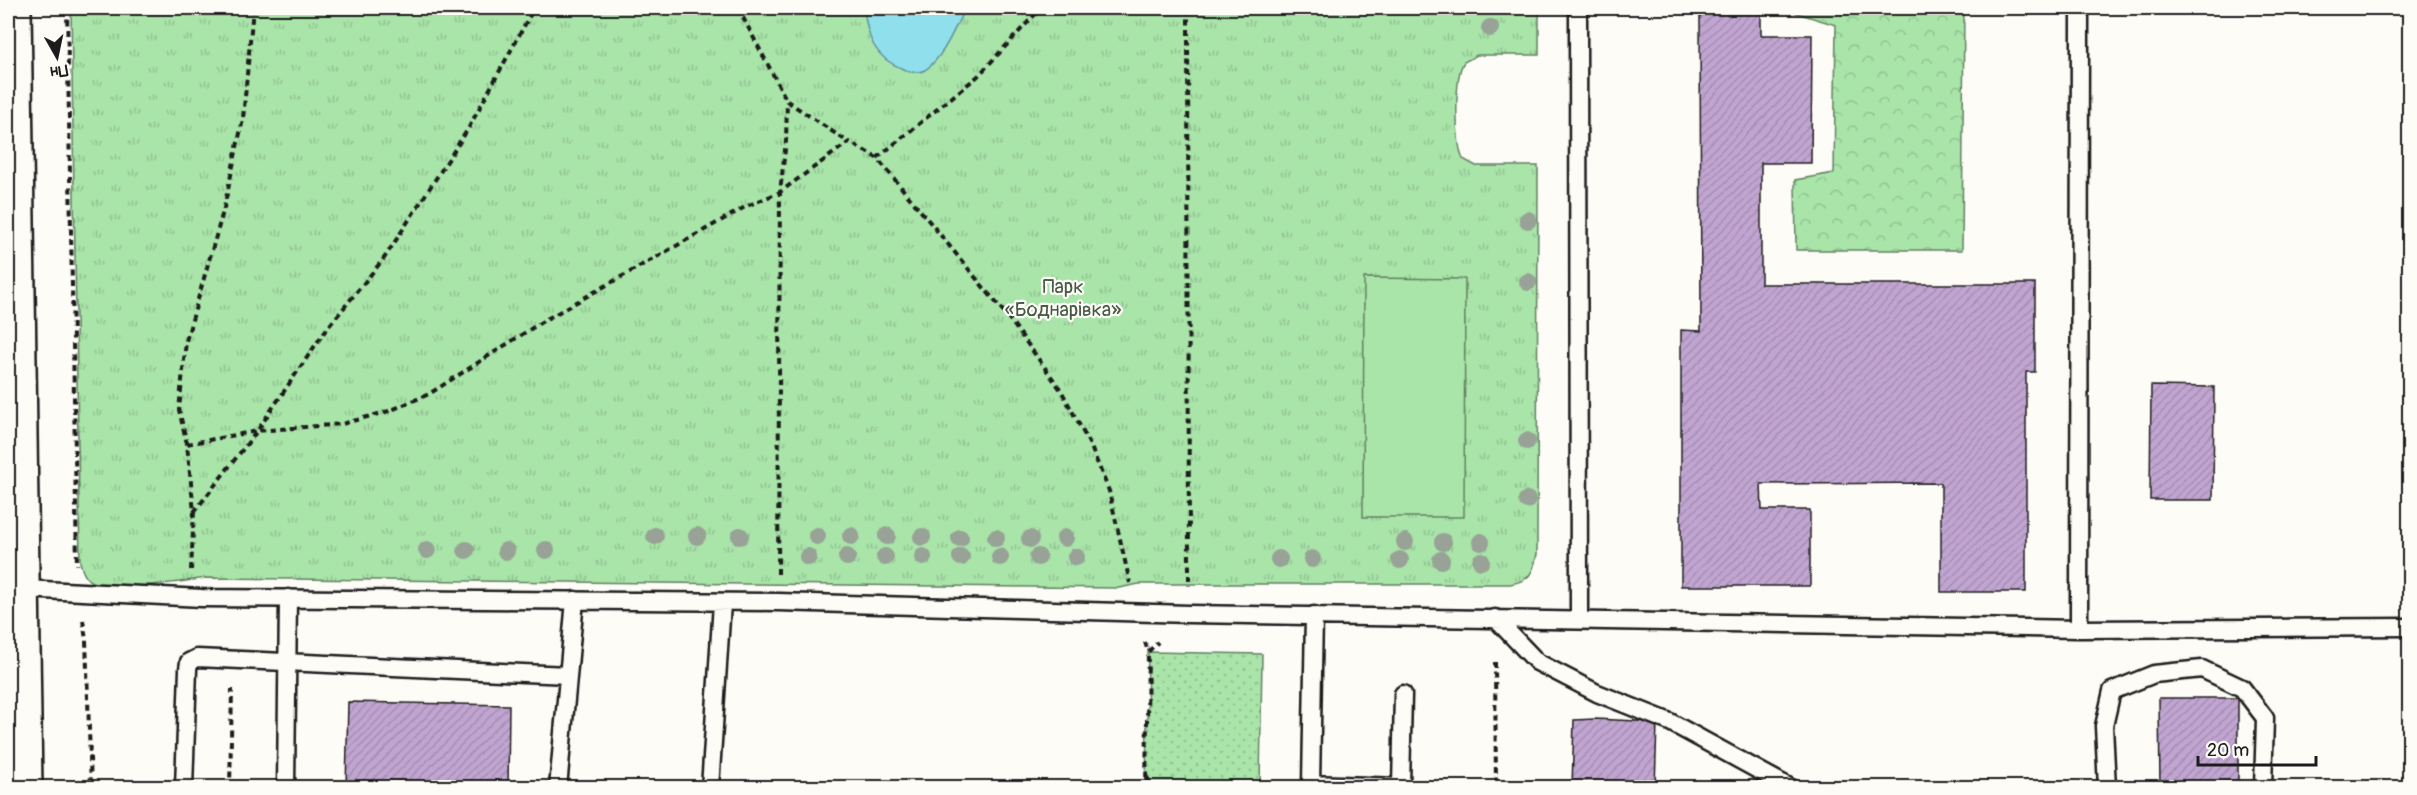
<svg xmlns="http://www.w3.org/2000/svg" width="2417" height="795" viewBox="0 0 2417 795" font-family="Pangolin,sans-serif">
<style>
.grass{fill:url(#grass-dots);stroke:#628062;stroke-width:1.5}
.forest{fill:url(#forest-crowns);stroke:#628062;stroke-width:1.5}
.park{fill:url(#park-tufts);stroke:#628062;stroke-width:1.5}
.pitch{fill:#a9e4a9;stroke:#628062;stroke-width:1.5}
.water{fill:#90dfed;stroke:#629199;stroke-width:1.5}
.building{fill:url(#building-hatch);stroke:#1c1c1c;stroke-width:1.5}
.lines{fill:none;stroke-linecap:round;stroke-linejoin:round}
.lane-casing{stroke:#1c1c1c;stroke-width:21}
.primary-casing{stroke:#1c1c1c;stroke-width:38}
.path{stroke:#1c1c1c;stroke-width:4;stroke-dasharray:6 4.5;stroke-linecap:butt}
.lane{stroke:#fdfcf7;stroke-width:16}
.primary{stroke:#fdfcf7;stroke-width:33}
.tree{fill:#98a296}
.labels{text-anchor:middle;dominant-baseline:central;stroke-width:4.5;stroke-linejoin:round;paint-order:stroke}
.park-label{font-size:20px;fill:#465846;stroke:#fdfcf7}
</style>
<defs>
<pattern id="grass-dots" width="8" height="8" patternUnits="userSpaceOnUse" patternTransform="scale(1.5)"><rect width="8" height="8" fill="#a9e4a9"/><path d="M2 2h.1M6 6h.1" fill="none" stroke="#91c391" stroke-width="1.8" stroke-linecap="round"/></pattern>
<pattern id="forest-crowns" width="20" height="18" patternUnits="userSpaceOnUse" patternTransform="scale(1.5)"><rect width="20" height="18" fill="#a9e4a9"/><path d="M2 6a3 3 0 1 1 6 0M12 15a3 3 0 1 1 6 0" fill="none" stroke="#91c391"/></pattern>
<pattern id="park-tufts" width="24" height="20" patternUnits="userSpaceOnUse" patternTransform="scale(1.5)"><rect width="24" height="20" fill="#a9e4a9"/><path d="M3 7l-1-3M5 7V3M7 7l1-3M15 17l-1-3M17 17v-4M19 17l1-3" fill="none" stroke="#91c391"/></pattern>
<pattern id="building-hatch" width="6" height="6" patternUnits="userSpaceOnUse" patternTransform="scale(1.5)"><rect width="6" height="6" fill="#c1a5d1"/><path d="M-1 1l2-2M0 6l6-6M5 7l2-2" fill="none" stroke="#a58db3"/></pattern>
</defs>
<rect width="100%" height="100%" fill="#fdfcf7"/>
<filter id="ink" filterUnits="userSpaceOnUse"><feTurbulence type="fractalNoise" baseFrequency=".0167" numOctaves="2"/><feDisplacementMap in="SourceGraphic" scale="12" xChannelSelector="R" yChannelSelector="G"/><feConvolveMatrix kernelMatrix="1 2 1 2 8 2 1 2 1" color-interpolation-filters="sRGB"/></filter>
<g filter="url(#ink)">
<path class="grass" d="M1148 652 1262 654 1260 787H1146Z"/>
<path class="forest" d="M1790 8H1964L1962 250H1796L1795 180 1834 173 1836 25 1790 11Z"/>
<path class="park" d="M71 8H1539V55H1477L1464 62C1454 75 1455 145 1463 159L1476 166H1538L1537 554C1533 573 1530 581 1510 584H1139L1119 588 206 578C183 582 111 592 92 582 84 578 82 569 80 562Z"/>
<path class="pitch" d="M1364 278 1465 279 1464 517H1363Z"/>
<path class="water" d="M864 8H965C955 27 944 57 925 70 918 74 910 72 903 69 874 58 867 37 864 8Z"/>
<path class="building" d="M1700 8H1761V35H1812L1811 163H1761V284H2035V372H2026V592H1941V483L1761 484 1762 510H1810V586H1681V330L1701 331Z
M2151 386 2214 387 2213 500H2150Z
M2159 698H2238V788H2160Z
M348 702 509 705 508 788H346Z
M1595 719 1657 722 1655 788H1572L1574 720Z"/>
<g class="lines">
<g class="lane-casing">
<path id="lane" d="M1578 8 1579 620
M23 589 202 598 778 602 1189 614 2079 629 2410 627
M1314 615 1311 784 1401 787 1403 694
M1495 618 1537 662 1597 693 1670 722 1791 788
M2079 629 2080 8
M184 788 188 669 189 662 197 658 568 675
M286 788 288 598
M558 788 575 600
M710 788 722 603
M2107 788 2104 726 2112 691 2154 674 2202 669 2242 688 2265 718 2263 788"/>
</g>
<g class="primary-casing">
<path id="primary" d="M14 8 25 788"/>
</g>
<path class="path" d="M67 8 77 565
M738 8 787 101 848 142
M1188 8 1189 586
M877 158 978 76 1041 8
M187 444 257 431 342 424 389 411 429 394 543 321 747 206 780 192 849 142 877 158 1008 317 1061 390 1091 447 1109 491 1130 583
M194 512 257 431 325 331 385 257 468 129 534 8
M191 570 194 512 187 444 179 410 186 341 224 208 243 119 253 8
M778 574 780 192 786 141 787 101
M83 620 86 640 91 788
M1145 642 1148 652
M1495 662 1496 788
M1146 776 1154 788
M230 788 232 689
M1146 788 1148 652 1158 642"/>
<use href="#lane" class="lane"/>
<use href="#primary" class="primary"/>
</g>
<g class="tree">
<circle cx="1490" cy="28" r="9"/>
<circle cx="1528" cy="220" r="9"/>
<circle cx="1528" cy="282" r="9"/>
<circle cx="1527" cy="441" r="9"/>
<circle cx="1527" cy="500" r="9"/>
<circle cx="655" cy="536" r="9"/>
<circle cx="697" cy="536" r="9"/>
<circle cx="740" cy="536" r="9"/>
<circle cx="817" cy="536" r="9"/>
<circle cx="851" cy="536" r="9"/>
<circle cx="887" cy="536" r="9"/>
<circle cx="922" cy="537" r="9"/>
<circle cx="960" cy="538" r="9"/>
<circle cx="996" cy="538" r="9"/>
<circle cx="1065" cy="538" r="9"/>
<circle cx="1030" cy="539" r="9"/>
<circle cx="1405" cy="542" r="9"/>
<circle cx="1443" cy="542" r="9"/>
<circle cx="1481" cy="542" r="9"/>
<circle cx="427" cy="550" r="9"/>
<circle cx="466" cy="550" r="9"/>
<circle cx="546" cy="550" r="9"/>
<circle cx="506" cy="551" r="9"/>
<circle cx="808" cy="557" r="9"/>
<circle cx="847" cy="557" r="9"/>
<circle cx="885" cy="557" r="9"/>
<circle cx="923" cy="557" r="9"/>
<circle cx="961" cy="557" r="9"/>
<circle cx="1000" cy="557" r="9"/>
<circle cx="1038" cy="557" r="9"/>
<circle cx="1076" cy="557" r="9"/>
<circle cx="1279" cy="559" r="9"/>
<circle cx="1312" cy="559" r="9"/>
<circle cx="1400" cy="560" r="9"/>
<circle cx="1441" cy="560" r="9"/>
<circle cx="1481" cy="561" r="9"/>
</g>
</g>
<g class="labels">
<g class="park-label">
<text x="1063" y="286">Парк<tspan x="1063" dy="23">«Боднарівка»</tspan></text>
</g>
</g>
<rect width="2417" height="795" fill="none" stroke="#fdfcf7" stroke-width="30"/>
<rect x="15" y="15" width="2387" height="765" fill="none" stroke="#1c1c1c" stroke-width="2" filter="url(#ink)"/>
<g transform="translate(57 57) rotate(171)" stroke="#fdfcf7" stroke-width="4.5" paint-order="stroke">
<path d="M0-4.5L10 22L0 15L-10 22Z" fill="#1c1c1c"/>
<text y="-9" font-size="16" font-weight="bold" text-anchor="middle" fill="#1c1c1c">Пн</text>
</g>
<path d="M2198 756v9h118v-9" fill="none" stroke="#1c1c1c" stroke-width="3"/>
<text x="2207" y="756" font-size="18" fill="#1c1c1c" stroke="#fdfcf7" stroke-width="4.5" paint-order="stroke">20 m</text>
</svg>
